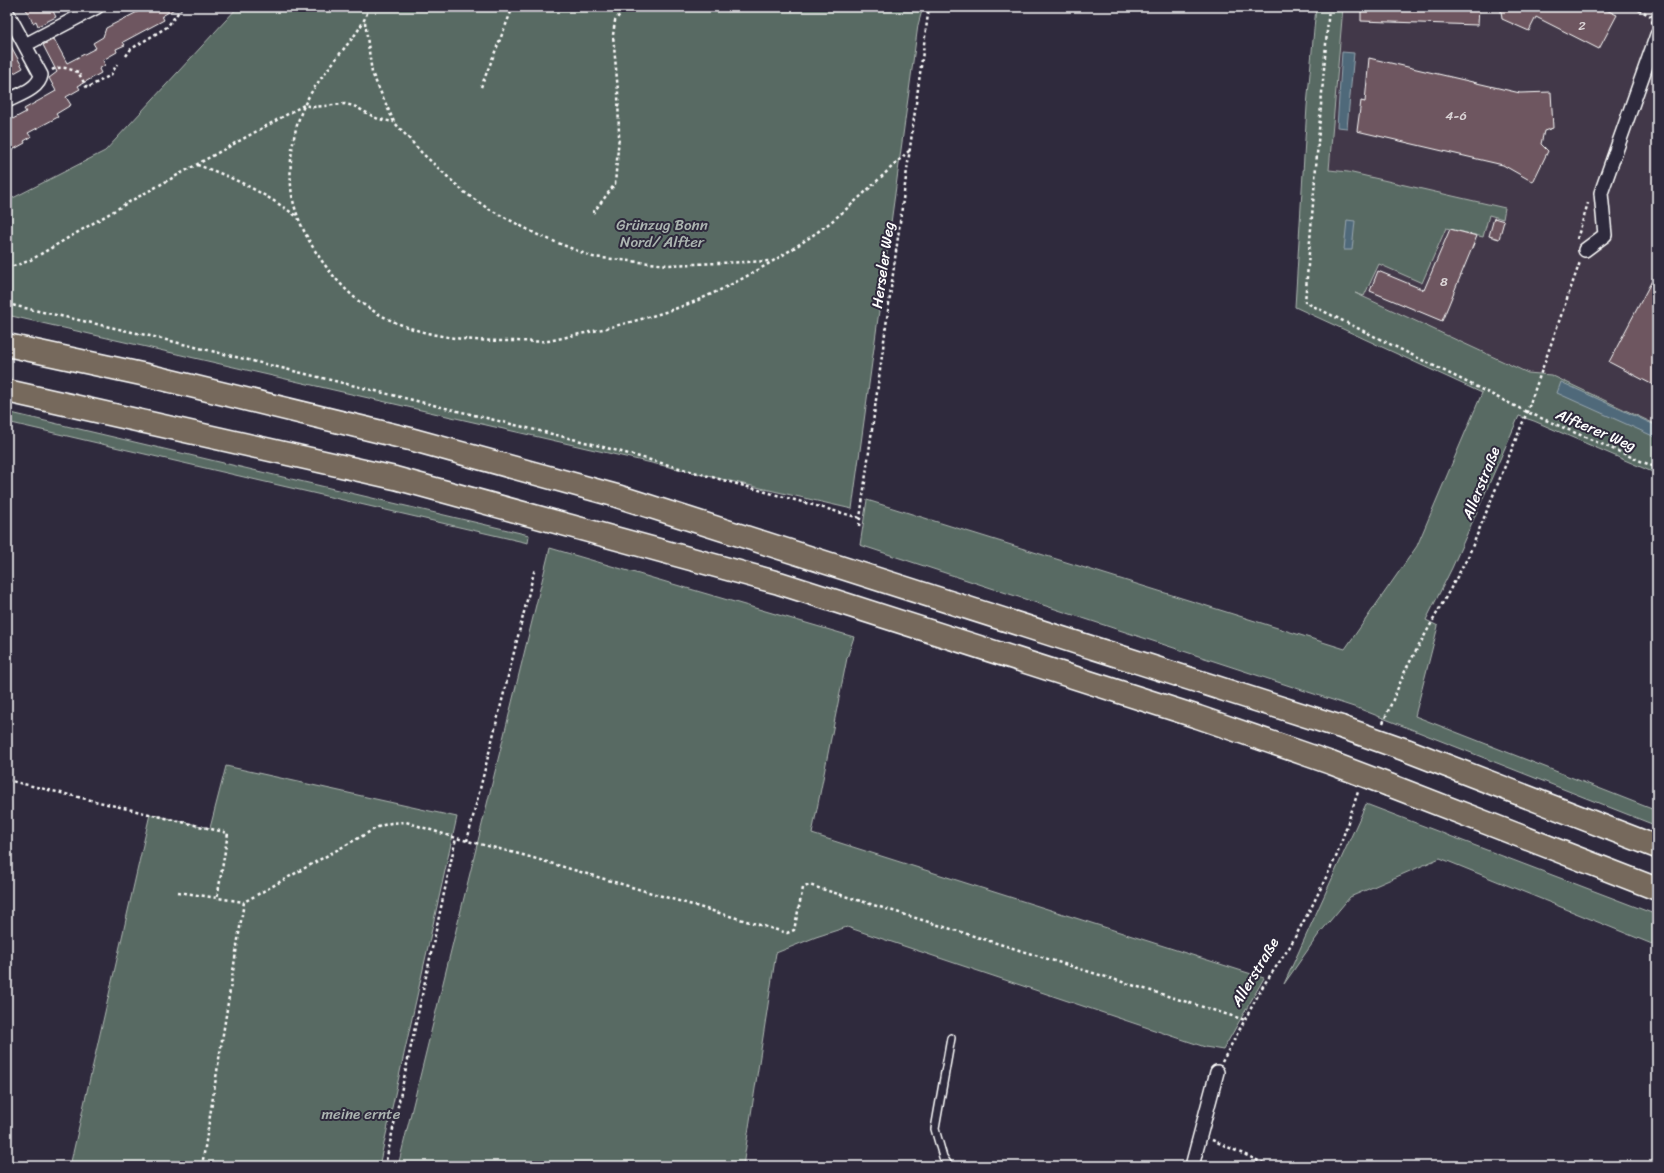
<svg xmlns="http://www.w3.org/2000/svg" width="1664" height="1173" viewBox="0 0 1664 1173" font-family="Sriracha,sans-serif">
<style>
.built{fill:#423848}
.green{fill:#596b63;stroke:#acb5b1}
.water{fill:#50697a;stroke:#96a5af}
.building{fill:#6e5760;stroke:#fff}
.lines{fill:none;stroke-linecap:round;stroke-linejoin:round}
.service-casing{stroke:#fff;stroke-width:10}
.minor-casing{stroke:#fff;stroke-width:16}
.motorway-casing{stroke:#fff;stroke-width:25}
.path{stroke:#fff;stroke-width:2.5;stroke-dasharray:3 3;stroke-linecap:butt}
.service{stroke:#2f2a3d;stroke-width:7}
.minor{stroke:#2f2a3d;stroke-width:13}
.motorway{stroke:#76695c;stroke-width:22}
.motorway-bridge-casing{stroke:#fff;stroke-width:25;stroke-linecap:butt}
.motorway-bridge{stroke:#76695c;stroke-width:22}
.labels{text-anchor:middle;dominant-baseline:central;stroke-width:4;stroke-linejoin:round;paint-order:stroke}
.number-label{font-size:13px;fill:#dbd5d7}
.park-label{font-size:15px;fill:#acb5b1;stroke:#2f2a3d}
.street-label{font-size:15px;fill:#fff;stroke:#2f2a3d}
</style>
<rect width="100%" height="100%" fill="#2f2a3d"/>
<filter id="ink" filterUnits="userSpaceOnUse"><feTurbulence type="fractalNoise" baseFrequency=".025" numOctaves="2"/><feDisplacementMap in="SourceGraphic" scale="8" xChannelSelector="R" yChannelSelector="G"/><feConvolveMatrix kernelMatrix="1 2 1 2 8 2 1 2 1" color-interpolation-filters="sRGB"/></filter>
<g filter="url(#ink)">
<path class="built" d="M1343 7H1657V425L1551 375 1528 373 1338 285 1347 172 1329 170Z"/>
<path class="green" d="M238 7H923L918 25 852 509 7 315V201L105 151Z
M1316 7H1343L1329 170 1348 172 1505 208 1503 219 1489 215 1483 237 1446 228 1422 283 1379 264 1364 296 1355 293 1528 373 1551 375 1657 425V474L1534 421 1519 416 1452 568 1426 620 1438 626 1415 716 1657 811V826L1360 709 860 545 867 500 1345 649 1417 546 1482 393 1295 307 1307 106Z
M7 412 529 535 528 543 7 422Z
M550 548 854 637 847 658 812 834 1264 978 1223 1050 1205 1047 847 927 816 937 776 953 743 1166H398Z
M226 766 457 817 379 1166H70L150 814 210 828Z
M1366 804 1657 915V946L1440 858 1350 897 1319 934 1284 984Z"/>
<path class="water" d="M1342 52 1354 53 1347 128 1337 127Z
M1347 220 1355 221 1352 250H1344Z
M1561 382 1657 426 1655 437 1557 393Z"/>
<path class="building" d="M25 7H51L56 17 38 26 36 21 33 23Z
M147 7H178L162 16 164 20 123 42 125 45 116 49 117 52 103 60 105 65 99 69 101 73 78 86 80 89 66 97 71 105 56 114 58 117 28 133 31 137 24 141 25 143 7 153V122L26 112 24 109 56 91 49 78 57 72 43 45 54 39 67 63 96 48 93 43 103 37 106 28Z
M1361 7H1479L1478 25 1361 21Z
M1503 7H1600L1617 15 1599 49 1536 17 1529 31 1502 19 1501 11Z
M7 39 23 68 7 77Z
M1369 58 1520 93 1551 92 1553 128 1544 131 1541 144 1548 151 1533 182 1503 165 1357 131 1361 101 1365 102Z
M1494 218 1504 221 1499 239 1489 236Z
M1450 229 1477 236 1442 321 1370 291 1378 271 1424 290Z
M1657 271V387L1609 362Z"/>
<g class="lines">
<g class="service-casing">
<path id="service" d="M949 1166 943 1157 935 1129 951 1038"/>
</g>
<g class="minor-casing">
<path id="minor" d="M7 12 41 75C39 89 18 95 7 101
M25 45 97 7
M1585 250 1605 235 1601 193 1657 35
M1192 1166 1217 1072"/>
</g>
<g class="motorway-casing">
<path id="motorway" d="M7 345 146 375 410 439 617 496 1341 727
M7 391 395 478 779 583 1198 717 1331 763
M1406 750 1657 847
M1389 785 1657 889"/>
</g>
<path class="path" d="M369 7C363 29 349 41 336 59 325 73 311 90 304 106 293 130 289 160 291 186 293 226 329 278 360 302 405 335 455 341 509 341 522 341 535 342 548 341 560 339 573 335 585 333 620 325 657 316 691 303 733 286 779 259 816 233 850 209 878 179 909 151
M1329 7 1305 302 1527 412 1657 468
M1633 7 1657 19
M365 22 372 73 394 122 422 153 464 192 487 208 538 235 593 257 668 265 771 261
M1652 23 1657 9
M126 56 131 49 167 27 181 9
M52 70C61 65 69 69 78 72L87 88 111 75 117 64
M481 87 513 7
M197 165C232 176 266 194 296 216
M593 213 615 184 619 136 618 91 613 35 615 21 625 7
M1577 239 1588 203
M7 268 29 261 129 202 304 105 313 107 345 104 354 106 378 119 394 122
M7 304 150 336 589 443 860 518
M859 526 929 7
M1383 723 1406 669 1468 557 1527 412 1580 262
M7 780 228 833 217 899
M467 841 535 568
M178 892 244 902
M1222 1062 1263 986 1289 948 1312 906 1337 855 1358 792
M1212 1140 1270 1166
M202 1166 244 902 380 826 391 823 406 822 456 838 523 855 787 933 794 930 803 888 809 885 1245 1020
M385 1166 456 838"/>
<use href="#service" class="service"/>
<use href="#minor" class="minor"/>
<use href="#motorway" class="motorway"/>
<g class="motorway-bridge-casing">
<path id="motorway-bridge" d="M1341 727 1406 750
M1331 763 1389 785"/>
</g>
<use href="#motorway-bridge" class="motorway-bridge"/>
</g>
</g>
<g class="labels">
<g class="number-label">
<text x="1582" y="25">2</text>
<text x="1456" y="115">4-6</text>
<text x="1444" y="281">8</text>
</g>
<g class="park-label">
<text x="662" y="225">Grünzug Bonn<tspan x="662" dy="17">Nord/ Alfter</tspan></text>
<text x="361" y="1114">meine ernte</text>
</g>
<g class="street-label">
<text transform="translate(883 265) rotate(-82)">Herseler Weg</text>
<text transform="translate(1596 430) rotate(23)">Alfterer Weg</text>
<text transform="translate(1481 483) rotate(-68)">Allerstraße</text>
<text transform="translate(1255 972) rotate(-59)">Allerstraße</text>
</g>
</g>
<rect width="1664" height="1173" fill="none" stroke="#2f2a3d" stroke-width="24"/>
<rect x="12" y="12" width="1640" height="1149" fill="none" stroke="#fff" stroke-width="1.5" filter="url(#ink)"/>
</svg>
